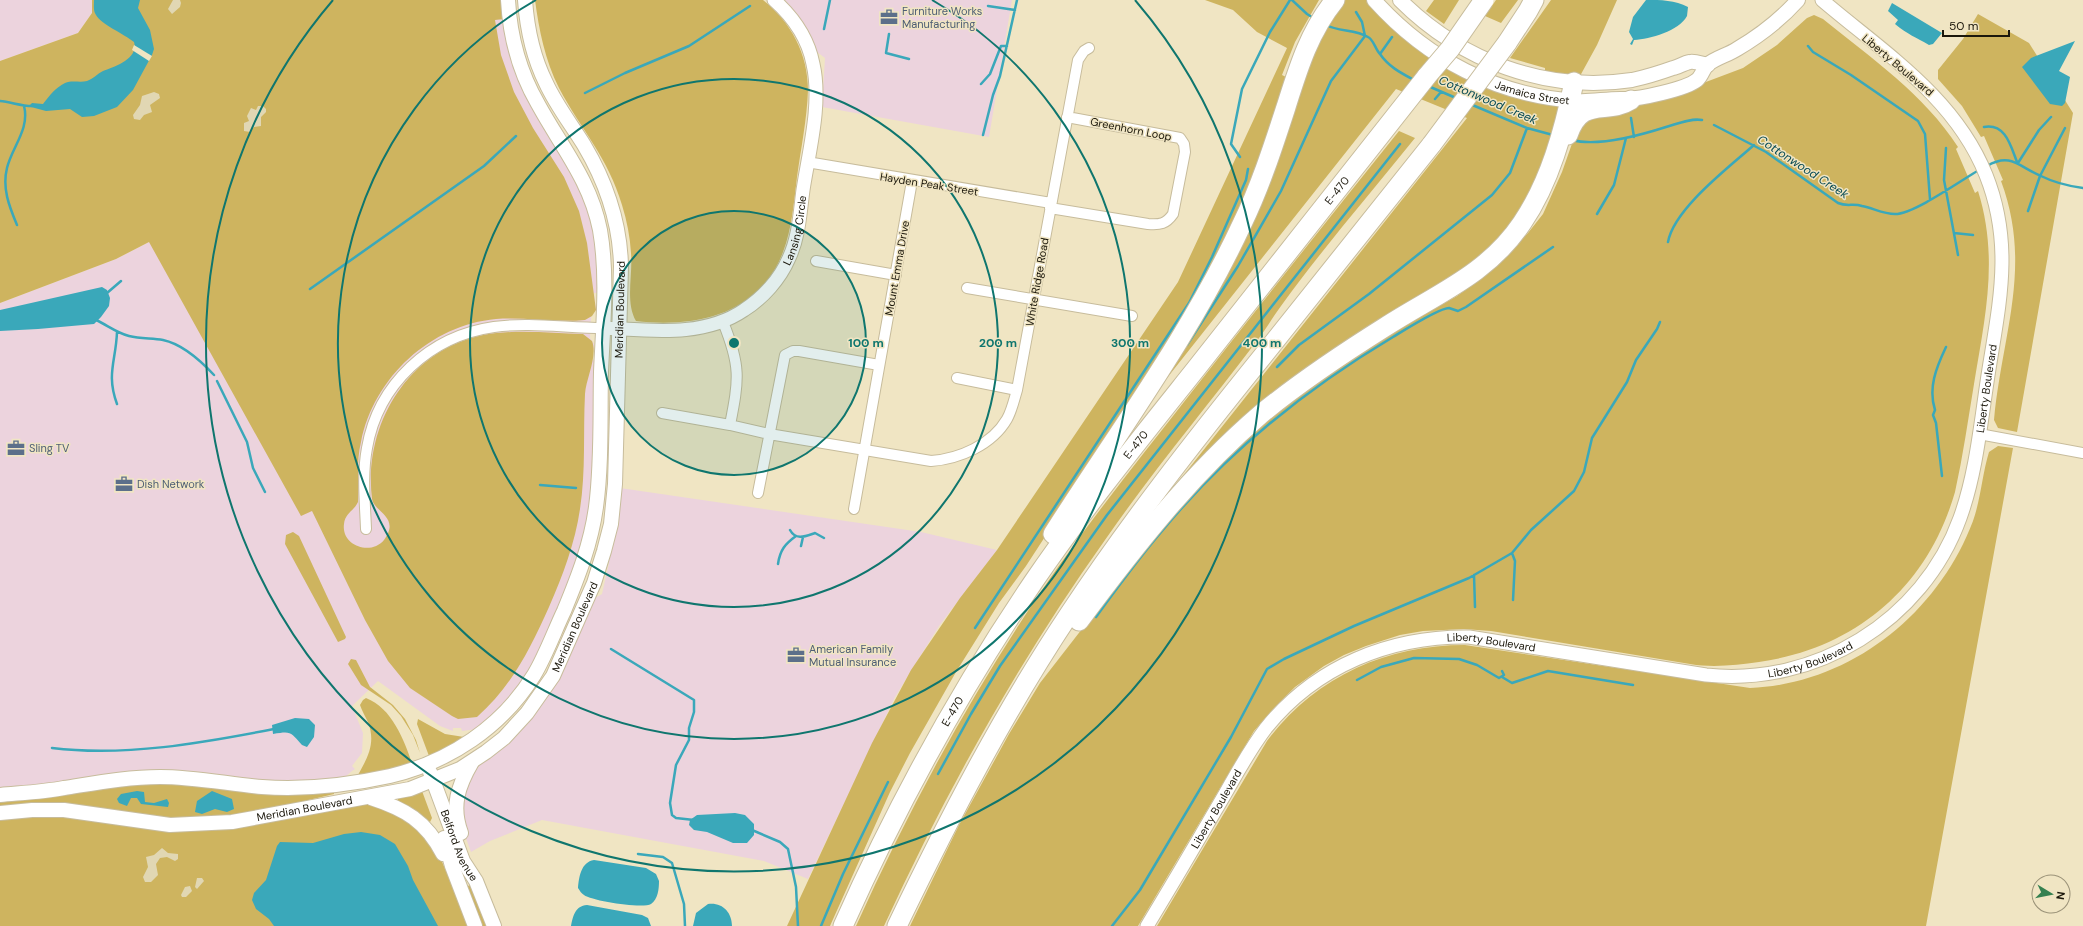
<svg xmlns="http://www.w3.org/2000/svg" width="2083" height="926" viewBox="0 0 2083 926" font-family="'DM Sans',sans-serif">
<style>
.commercial{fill:#ecd3dd}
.green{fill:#ceb45f}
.sand{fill:#e1d7b3}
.water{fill:#3aa8ba}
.pier{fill:#f0e5c3}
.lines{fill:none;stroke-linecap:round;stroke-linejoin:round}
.stream{stroke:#3aa8ba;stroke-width:2.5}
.minor-casing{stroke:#c7bc9c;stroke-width:12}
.tertiary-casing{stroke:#c7bc9c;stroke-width:15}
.secondary-casing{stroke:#c7bc9c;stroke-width:16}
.motorway-casing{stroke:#c7bc9c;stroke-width:21}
.minor{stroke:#fff;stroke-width:10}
.tertiary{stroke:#fff;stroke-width:13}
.secondary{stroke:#fff;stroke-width:14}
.motorway{stroke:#fff;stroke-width:19}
.motorway-bridge-casing{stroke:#c7bc9c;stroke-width:21;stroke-linecap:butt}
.motorway-bridge{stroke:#fff;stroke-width:19}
.ring{fill:none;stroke:#0f766e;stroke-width:2}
.labels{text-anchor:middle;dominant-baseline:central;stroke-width:3;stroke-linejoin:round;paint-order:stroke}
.service-label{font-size:11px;fill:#4e5e75;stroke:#f0e5c3;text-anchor:start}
.street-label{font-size:11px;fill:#1b170b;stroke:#f0e5c3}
.water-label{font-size:12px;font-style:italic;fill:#074a53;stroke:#f0e5c3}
.centre{fill:#0f766e;stroke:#f0e5c3;stroke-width:2}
.ring-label{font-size:12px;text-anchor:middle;font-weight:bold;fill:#0f766e;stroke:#f0e5c3;stroke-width:3;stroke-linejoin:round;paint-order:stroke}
</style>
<rect width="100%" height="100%" fill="#f0e5c3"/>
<path class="commercial" d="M0 0H92V13L78 33 0 61Z
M399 0 504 19 590 213 597 248 598 293H594L596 310 591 317 590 338 594 344 592 360 596 361 591 500 577 564 532 667 511 697 477 729 462 731 461 728H453V731L440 726 378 681 352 706 363 733 362 753 352 766 355 769 352 771 345 777 335 780 0 790V303L116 259 194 219Z
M785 0H1012L989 137 822 107 825 58 817 52 804 25Z
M620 488 921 532 997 550 939 626 895 697 808 879 764 861 542 820 490 841 471 852 463 830 459 807 474 768 501 747 595 598 602 594 609 563 608 557Z"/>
<path class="green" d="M92 0H502L504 19 495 20 501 55 514 92 533 128 564 177 579 211 587 243 596 310 592 316 585 320C556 323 526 317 496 319 431 325 374 377 361 442 356 462 359 482 358 502 354 511 345 513 344 524 341 546 371 556 384 540 401 517 374 512 372 499 363 425 408 350 483 335 516 329 550 333 583 334L592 341C598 356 586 378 585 394 583 432 586 471 580 509 575 543 563 575 549 607 530 649 512 686 477 717L458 719 452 716 410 688 388 661 365 620 312 511 301 516 149 242 116 259 0 303V61L78 33 92 13Z
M535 0H763C791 22 808 54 808 90 807 119 801 148 797 177 794 202 792 228 783 252 760 314 696 328 636 321 625 302 633 275 631 253 630 237 627 221 622 205 608 157 581 130 559 88 545 60 539 30 535 0Z
M1205 0H1319L1295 42 1282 75 1286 77 1245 201 1172 341 1026 566 999 603 956 672 910 753 890 792 830 926H787L872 743 911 670 960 598 997 550 1178 282 1287 48 1257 32 1233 10Z
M1344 0H1367L1395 31 1433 60 1560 105 1540 174 1507 233 1445 285 1167 496 1467 118 1396 89 1167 378 1162 376 1311 53Z
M1434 0H1459L1444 24 1426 11Z
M1496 0H1518L1501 23 1485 16Z
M1551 0H1617L1597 45 1580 76 1545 72V68L1510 58Z
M1978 14 2029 43 2073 113 2017 432 1998 428 1994 420C2002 334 2033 267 2001 181L2003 180 1984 136 1981 137 1962 106 1938 79V70L1963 39Z
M1814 15 1823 19C1871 58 1924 94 1958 147L1956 149 1975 193 1978 191C1999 258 1985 317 1974 384 1968 420 1963 456 1955 492 1928 586 1857 648 1759 662 1736 665 1714 668 1690 664L1491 631 1464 629 1423 631 1400 635 1366 646 1344 655 1324 666 1295 687 1275 707 1254 731 1138 926H910L959 825 1009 734 1040 683 1190 490 1294 395 1404 326 1457 296 1491 271 1528 233 1543 214 1562 172 1580 121 1682 91 1743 68 1777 45 1807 18Z
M1399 131 1415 138C1370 194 1323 248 1281 306 1272 318 1265 331 1256 342 1206 408 1152 472 1105 540 1019 661 946 791 884 926H856C910 807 971 694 1044 587 1090 520 1141 457 1191 393 1260 305 1329 218 1399 131Z
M1998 446 2013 448 1926 926H1157L1267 741C1315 677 1386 645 1465 645L1750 688C1850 684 1938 614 1973 521 1981 498 1982 475 1989 452Z
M293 532 299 536 346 637 345 639 338 642 285 544 286 535Z
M351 659 356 660 370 687 393 705 405 719 416 740 420 753 413 735 401 716 391 705 361 685 348 664Z
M366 698C392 708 404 740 412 763L379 773 358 775C368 757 376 743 368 722 365 716 362 711 360 705L363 700Z
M418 719 445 734 464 737 465 739 429 756 417 724Z
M144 783 334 790V794L245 815 179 820 0 808V800Z
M422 791 432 818 430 822 397 801 398 799Z
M367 804 399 813 436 848 470 926H0V817L49 815 131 826Z
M470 885 477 897 489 926H480L466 887Z"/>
<path class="sand" d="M173 0H180L181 3 180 7 172 14 168 9Z
M154 92 159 94 160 98 150 105 152 112 144 115 140 120 134 119 133 115 140 105 142 96Z
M258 106H263L266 109V112L261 117V126L254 127 250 132 244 131V123L249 121 247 116 251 108 256 110Z
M162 848 168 853 178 854V859L175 861 167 857 160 858 156 864 158 875 151 882H145L143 877 148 867 146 857 154 855Z
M197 878H202L204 881 197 889 195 887Z
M190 886 192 891 186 897H182L181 895 185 887Z"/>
<path class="water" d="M94 0H140L138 8 150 30 154 49 152 55 133 90 117 107 94 116 82 117 70 109 46 111 31 107 30 105 32 103 43 104C50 95 55 88 65 83 72 80 80 83 87 81 93 79 97 74 103 71 114 67 139 59 134 42 124 34 101 24 96 15 93 11 94 5 94 0Z
M1646 0C1661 0 1675 0 1688 7L1687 16C1679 31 1650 39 1634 40L1632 45 1630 44 1633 39 1629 32 1633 17Z
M1892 3 1942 33 1933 44 1929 45C1916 37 1908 35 1895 24L1898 20 1888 11Z
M2075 41 2059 71 2070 77 2065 103 2062 106 2050 104 2022 67 2031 58Z
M102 287 107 290 110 298 109 306 101 317 94 324 38 329 0 331V310Z
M295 718 309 719 315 725 314 737 307 747 302 745C290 732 292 731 273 734L272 725Z
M137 791 144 792 145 802 154 803 167 799 169 803 168 807 141 804 137 798H131L127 806 119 803 117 799 121 794Z
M212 791 232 799 234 809 227 812 215 809 202 814 195 812 197 801Z
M735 813 745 815 754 824V835L747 843H733L707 832 694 830 689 825 690 820 697 815Z
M361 832 380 835 395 844 408 866 413 880 438 926H274L269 919 256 909 252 900 254 893 266 880 277 846 280 842 313 843 344 834Z
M594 860 646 868 656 874 659 881C659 889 658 899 651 904 643 909 592 901 584 895 581 893 580 891 578 888 579 877 581 862 594 860Z
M708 904C722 902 732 912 732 926H693L696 913Z
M587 905 642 915 648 918 651 926H571C573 916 575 906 587 905Z"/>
<path class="pier" d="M134 45 152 56 149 61 132 50Z"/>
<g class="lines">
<path class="stream" d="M1292 0 1307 14 1315 19
M988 6 1015 10
M1326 25C1339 32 1355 29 1368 37 1374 40 1375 49 1380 54 1389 67 1401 73 1414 80
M824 29 830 0
M889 34 886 53 909 59
M1808 46 1813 52 1851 75 1918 121 1925 134 1930 199
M1380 54 1392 37
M981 84 990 74 1001 46H1007
M1428 86 1456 98
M585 93 625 73 689 46 750 6
M1435 99 1441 92
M0 101C11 102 21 106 32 106
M1470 104 1527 128 1553 135
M1631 118 1634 137
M1714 125 1766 152 1838 203C1847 207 1853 203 1862 206 1873 208 1883 214 1895 214 1914 214 1960 181 1979 170
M1984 127C2006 123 2011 147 2017 162
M983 135 993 95 1000 76 1017 0
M1572 140C1598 147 1641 135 1666 127 1677 124 1690 118 1702 120
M1946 148 1944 180 1958 255
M1240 157 1231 144 1242 89 1270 32 1290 0
M2018 163 2039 130 2051 117
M1987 166C2011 152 2019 167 2041 176 2055 183 2068 186 2083 188
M2028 211 2040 176 2065 128
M1597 214 1614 185 1626 138
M17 225C9 206 2 188 7 168 12 147 30 129 24 106
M1954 233 1973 235
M1668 242C1674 209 1728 168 1754 145
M310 289 484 166 516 136
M107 293 121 281
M96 320C107 325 117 333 129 336 141 339 152 338 163 340 182 344 201 361 214 375
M1187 345 1238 266 1281 191 1331 81 1365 36 1362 22 1356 12
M1277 367 1299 345 1369 294 1492 195 1510 173 1527 128
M217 381 247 442 253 468 265 492
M117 404C106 374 116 361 117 332
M1942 476 1936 423 1933 415 1935 410C1928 388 1936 368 1946 347
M540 485 576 488
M790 530C796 541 806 536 815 533L824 538
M801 546 803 537
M1512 553 1515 561 1513 600
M778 564C780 550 785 544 796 536
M1474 575 1475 607
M1096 617C1117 588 1138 559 1162 531 1227 452 1306 389 1393 337 1403 331 1439 308 1449 308 1452 309 1455 310 1458 311L1466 307 1553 247
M975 628 1189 303 1212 257 1246 180 1248 169
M611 649 694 700V712L689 728V740L676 765 670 803 672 815 676 818 694 820
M1502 677 1512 683 1548 671 1633 685
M1357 680 1381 667 1414 658 1459 659 1477 665 1499 678 1504 675 1502 671
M52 748C125 757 202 743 274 729
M938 774 971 714 1000 666 1107 515 1400 144
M752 830 780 842 788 849 796 887 798 926
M638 854 663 857 672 863 684 904 685 926
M821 926 843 874 888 782
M1112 926 1140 890 1231 737 1267 669 1284 659 1354 626 1469 578 1512 553 1531 530 1574 491 1584 472 1592 438 1627 382 1636 360 1657 329 1660 322"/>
<g class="minor-casing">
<path id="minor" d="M807 162 1051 203
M1050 208 1148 224C1160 225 1166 224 1173 214L1185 152 1184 144 1180 138 1067 117
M816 261 896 275
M967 288 1132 316
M723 322C741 366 739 379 730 425
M957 378 1017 390
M662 413 730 425 769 434 931 461C959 459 992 445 1007 419 1012 410 1014 400 1017 390L1078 60 1084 51 1089 48
M1979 434 2083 453
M758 493 785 355 793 351H799L879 365
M854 509 912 181
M366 529C365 502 362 475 367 448 378 384 430 336 494 327 529 322 567 328 603 328"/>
</g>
<g class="tertiary-casing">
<g id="tertiary">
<path id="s1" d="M603 328C650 330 703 338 744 310 763 298 780 279 789 258 799 237 800 212 803 190 809 151 822 103 813 64 808 38 793 17 774 0"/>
<path id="s2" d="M1147 926C1170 888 1193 849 1215 811 1232 783 1246 754 1266 728 1316 666 1390 636 1469 637L1706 675C1815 687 1923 621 1960 518 1977 471 1981 419 1989 369 2000 300 2013 243 1986 175 1955 97 1883 52 1822 0"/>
</g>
</g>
<g class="secondary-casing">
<g id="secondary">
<path id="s3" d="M1374 0C1427 59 1497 96 1577 101 1593 102 1609 98 1625 99 1640 99 1686 89 1697 80 1702 76 1703 69 1707 65 1715 58 1728 55 1737 49 1759 36 1781 19 1798 0"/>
<path d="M1400 0C1461 61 1546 93 1632 80 1646 77 1659 73 1673 68 1678 67 1684 63 1690 62 1695 61 1702 64 1708 65"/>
<path id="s4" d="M430 772 463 861 476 881 494 926"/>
<path d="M0 795C21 793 43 792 64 788 96 783 127 777 160 777 194 777 228 784 262 787 305 790 349 785 390 776 449 762 502 727 534 675 546 655 554 632 564 611 578 577 591 544 596 507 602 463 600 416 601 372 603 325 608 276 600 230 590 180 562 148 538 104 520 73 510 36 508 0"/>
<path d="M371 798C405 809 426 821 443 854"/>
<path id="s5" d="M0 813 32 810H64L170 825 232 822 410 789 460 769 486 752 504 738 527 713 553 676 594 583 604 551 611 524 615 484 621 266C620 222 606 182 584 145 571 124 556 105 546 83 533 57 527 28 525 0"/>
<path d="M461 833C451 806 458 786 472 762"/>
<path d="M444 838 452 866 475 926"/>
</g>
</g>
<g class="motorway-casing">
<g id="motorway">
<path d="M1507 43 1528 11 1534 0"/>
<path d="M1568 135C1582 95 1606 116 1631 100"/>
<path d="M1053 534C1118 432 1191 334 1242 224 1260 187 1273 147 1286 107 1298 69 1309 32 1335 0"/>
<path d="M1079 621C1134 547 1191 474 1261 414 1300 382 1342 354 1385 327 1436 294 1487 275 1522 223 1550 182 1564 130 1574 82"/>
<path id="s6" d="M843 926C897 805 960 690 1034 581 1084 508 1140 439 1195 370 1272 272 1350 174 1427 76"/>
<path d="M897 926C949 818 1004 712 1070 613 1129 524 1195 440 1262 357 1318 286 1375 215 1432 144"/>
</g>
</g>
<use href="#minor" class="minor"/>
<use href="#tertiary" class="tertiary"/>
<use href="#secondary" class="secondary"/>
<use href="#motorway" class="motorway"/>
<g class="motorway-bridge-casing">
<path id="motorway-bridge" d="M1427 76 1450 49 1484 0
M1432 144 1507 43"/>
</g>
<use href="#motorway-bridge" class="motorway-bridge"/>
</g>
<circle cx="734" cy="343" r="132" fill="#0f766e" fill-opacity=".12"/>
<g class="ring">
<circle cx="734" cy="343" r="132"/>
<circle cx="734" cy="343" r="264"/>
<path d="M932 0A396 396 0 1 1 536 0"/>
<path d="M1135 0A528 528 0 1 1 333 0"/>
</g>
<defs>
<g id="office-bare" transform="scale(1.38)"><path d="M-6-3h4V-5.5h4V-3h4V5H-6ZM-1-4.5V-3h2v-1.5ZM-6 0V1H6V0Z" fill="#5c6f8a" stroke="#f0e5c3" stroke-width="2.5" paint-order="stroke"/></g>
</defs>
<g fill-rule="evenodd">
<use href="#office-bare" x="889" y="17"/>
<use href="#office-bare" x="16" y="448"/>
<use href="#office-bare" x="124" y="484"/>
<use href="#office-bare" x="796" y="655"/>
</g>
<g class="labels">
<g class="service-label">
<text x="902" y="11">Furniture Works<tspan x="902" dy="13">Manufacturing</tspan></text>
<text x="29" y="448">Sling TV</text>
<text x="137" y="484">Dish Network</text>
<text x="809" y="649">American Family<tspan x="809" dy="13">Mutual Insurance</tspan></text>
</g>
<g class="street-label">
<text transform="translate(1898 65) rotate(40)">Liberty Boulevard</text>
<text stroke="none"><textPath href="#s3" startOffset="187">Jamaica Street</textPath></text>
<text transform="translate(1131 129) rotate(11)">Greenhorn Loop</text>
<text transform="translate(929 184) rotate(9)">Hayden Peak Street</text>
<text stroke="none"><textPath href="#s6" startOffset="889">E-470</textPath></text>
<text stroke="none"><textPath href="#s1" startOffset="243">Lansing Circle</textPath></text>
<text transform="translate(897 268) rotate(-80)">Mount Emma Drive</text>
<text transform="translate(1037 282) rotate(-80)">White Ridge Road</text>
<text stroke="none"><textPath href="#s5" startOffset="979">Meridian Boulevard</textPath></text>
<text stroke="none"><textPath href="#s2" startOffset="1155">Liberty Boulevard</textPath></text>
<text stroke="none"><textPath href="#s6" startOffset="565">E-470</textPath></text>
<text stroke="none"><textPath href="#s5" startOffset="655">Meridian Boulevard</textPath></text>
<text stroke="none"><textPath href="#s2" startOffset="484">Liberty Boulevard</textPath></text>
<text stroke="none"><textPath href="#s2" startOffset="808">Liberty Boulevard</textPath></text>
<text stroke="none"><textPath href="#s6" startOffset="241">E-470</textPath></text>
<text stroke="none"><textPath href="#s5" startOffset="307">Meridian Boulevard</textPath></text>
<text stroke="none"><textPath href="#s2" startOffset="136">Liberty Boulevard</textPath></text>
<text stroke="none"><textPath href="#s4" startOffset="79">Belford Avenue</textPath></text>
</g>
<g class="water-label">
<text transform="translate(1488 100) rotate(23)">Cottonwood Creek</text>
<text transform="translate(1803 167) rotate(33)">Cottonwood Creek</text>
</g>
</g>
<circle cx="734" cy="343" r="6" class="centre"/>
<g class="ring-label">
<text x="866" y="347">100 m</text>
<text x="998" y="347">200 m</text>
<text x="1130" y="347">300 m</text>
<text x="1262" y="347">400 m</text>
</g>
<g transform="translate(2051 894) rotate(100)"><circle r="19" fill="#f0e5c3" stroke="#9b9379"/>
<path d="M0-3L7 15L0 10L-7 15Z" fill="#358150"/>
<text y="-6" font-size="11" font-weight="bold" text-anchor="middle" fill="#1b170b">N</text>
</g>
<path d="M1943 30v6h66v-6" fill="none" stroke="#1b170b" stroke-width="2"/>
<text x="1949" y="30" font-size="12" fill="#1b170b" stroke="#f0e5c3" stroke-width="3" paint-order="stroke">50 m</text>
</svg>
